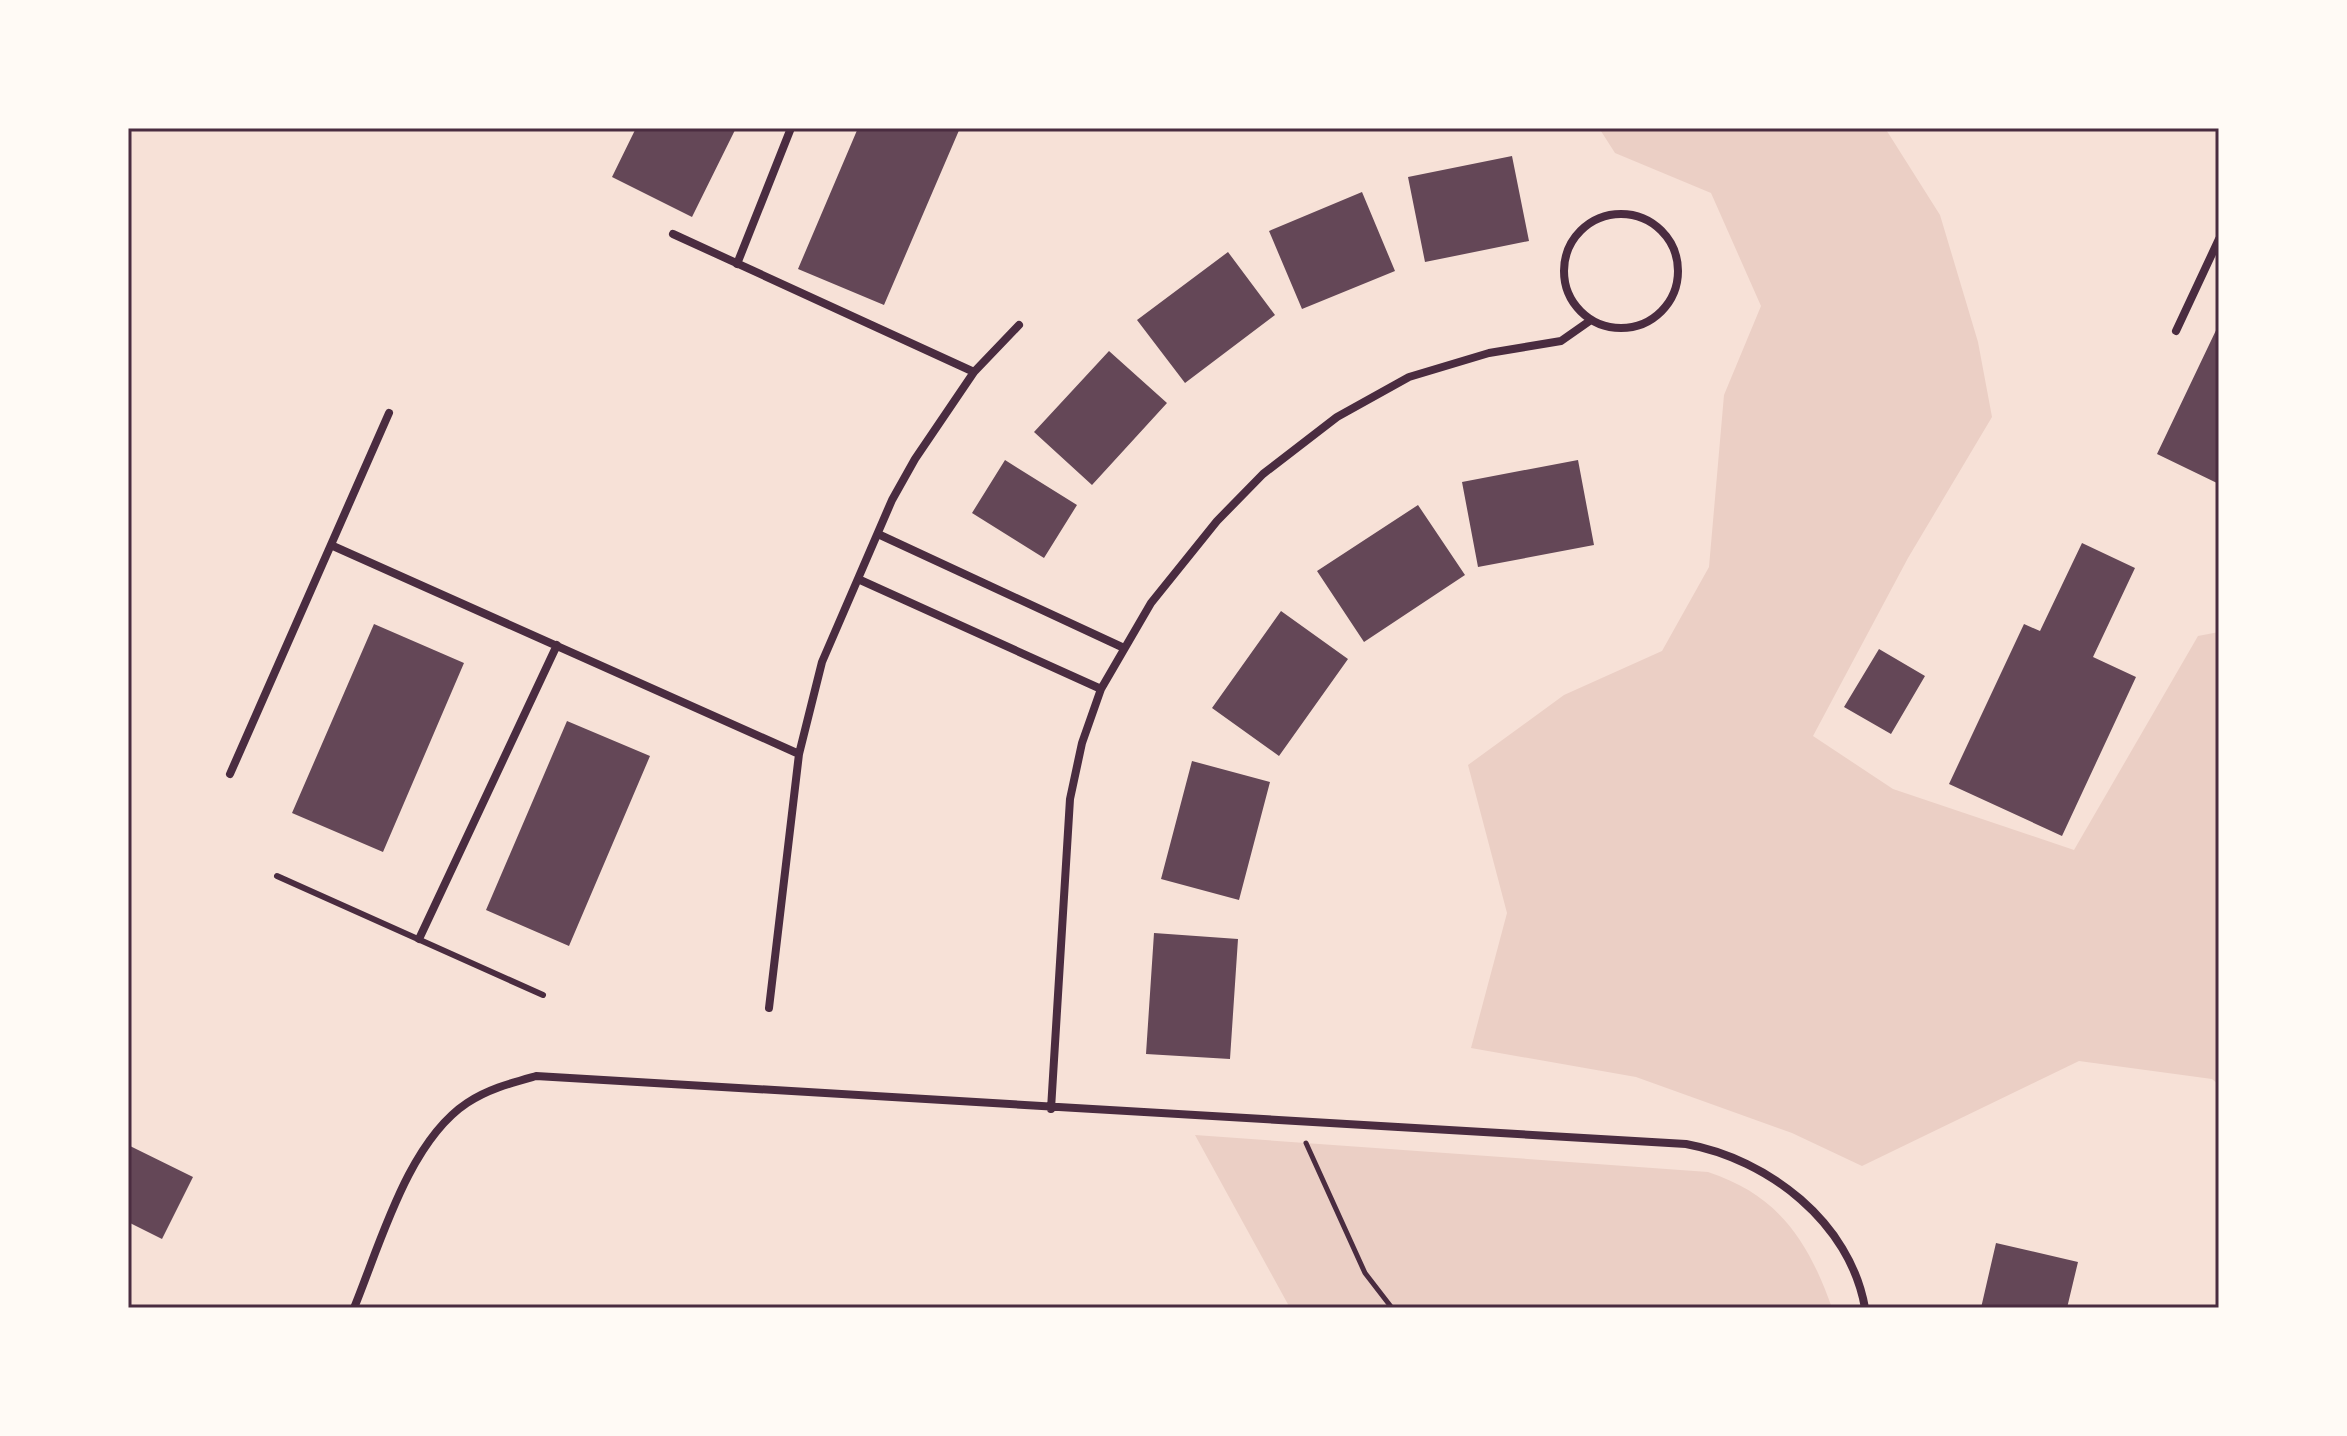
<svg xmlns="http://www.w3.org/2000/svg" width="2347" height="1436" viewBox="0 0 2347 1436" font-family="Literata,serif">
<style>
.green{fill:#ebcfc5}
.building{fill:#644757}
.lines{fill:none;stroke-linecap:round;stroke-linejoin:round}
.path{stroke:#4a2c40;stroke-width:5}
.service{stroke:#4a2c40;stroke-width:6}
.minor{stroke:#4a2c40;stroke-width:8}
.neatline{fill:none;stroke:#4a2c40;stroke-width:3}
</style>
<rect width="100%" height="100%" fill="#f7e1d7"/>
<path class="green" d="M1599 128H1885L1940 215 1978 342 1992 417 1908 558 1813 736 1893 789 2074 850 2198 636 2219 632V1085L2212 1079 2079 1061 1862 1166 1792 1133 1636 1077 1471 1048 1507 913 1468 765 1564 695 1662 651 1709 567 1724 395 1761 306 1711 193 1615 153Z
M1195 1135 1708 1172C1778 1195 1808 1240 1832 1308H1290Z"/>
<path class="building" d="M636 128H736L692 217 612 177Z
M858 128H960L884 305 798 269Z
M1512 156 1529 241 1425 262 1408 177Z
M1362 192 1395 271 1302 309 1269 231Z
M1228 252 1275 315 1185 383 1137 320Z
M2219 324V484L2157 454Z
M1109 351 1167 403 1092 485 1034 432Z
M1005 460 1077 505 1044 558 972 513Z
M1578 460 1594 545 1478 567 1462 482Z
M1418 505 1465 575 1364 642 1317 571Z
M2082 543 2135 568 2093 657 2136 677 2062 836 1949 784 2024 624 2040 631Z
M1281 611 1348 659 1279 756 1212 708Z
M374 624 464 663 383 852 292 813Z
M1879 649 1925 676 1891 734 1844 707Z
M567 721 650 756 569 946 486 910Z
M1192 761 1270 782 1239 900 1161 879Z
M1154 933 1238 939 1230 1059 1146 1054Z
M128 1145 193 1177 162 1239 128 1222Z
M1996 1243 2078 1262 2067 1308H1981Z"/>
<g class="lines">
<path class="path" d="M1306 1143 1365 1273 1392 1308"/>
<path class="service" d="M277 876 543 995"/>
<path class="minor" d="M1564 271a57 57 0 1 1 114 0a57 57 0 1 1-114 0Z
M673 234 974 372
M737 264 791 128
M2176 331 2219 239
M878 534 1124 648
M333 546 799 754
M858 579 1101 689
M230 774 389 413
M419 939 557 645
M769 1008 799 754 822 662 892 500 915 459 974 372 1019 325
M1051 1109 1070 799 1082 743 1101 689 1151 603 1217 521 1263 474 1337 417 1409 377 1489 353 1561 341 1591 320
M354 1308C380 1245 408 1142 467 1103 488 1089 511 1083 536 1076L1686 1144C1768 1159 1850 1222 1865 1308"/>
</g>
<rect width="2347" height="1436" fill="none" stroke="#fffaf5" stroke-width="260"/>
<rect x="130" y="130" width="2087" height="1176" class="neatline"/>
</svg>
